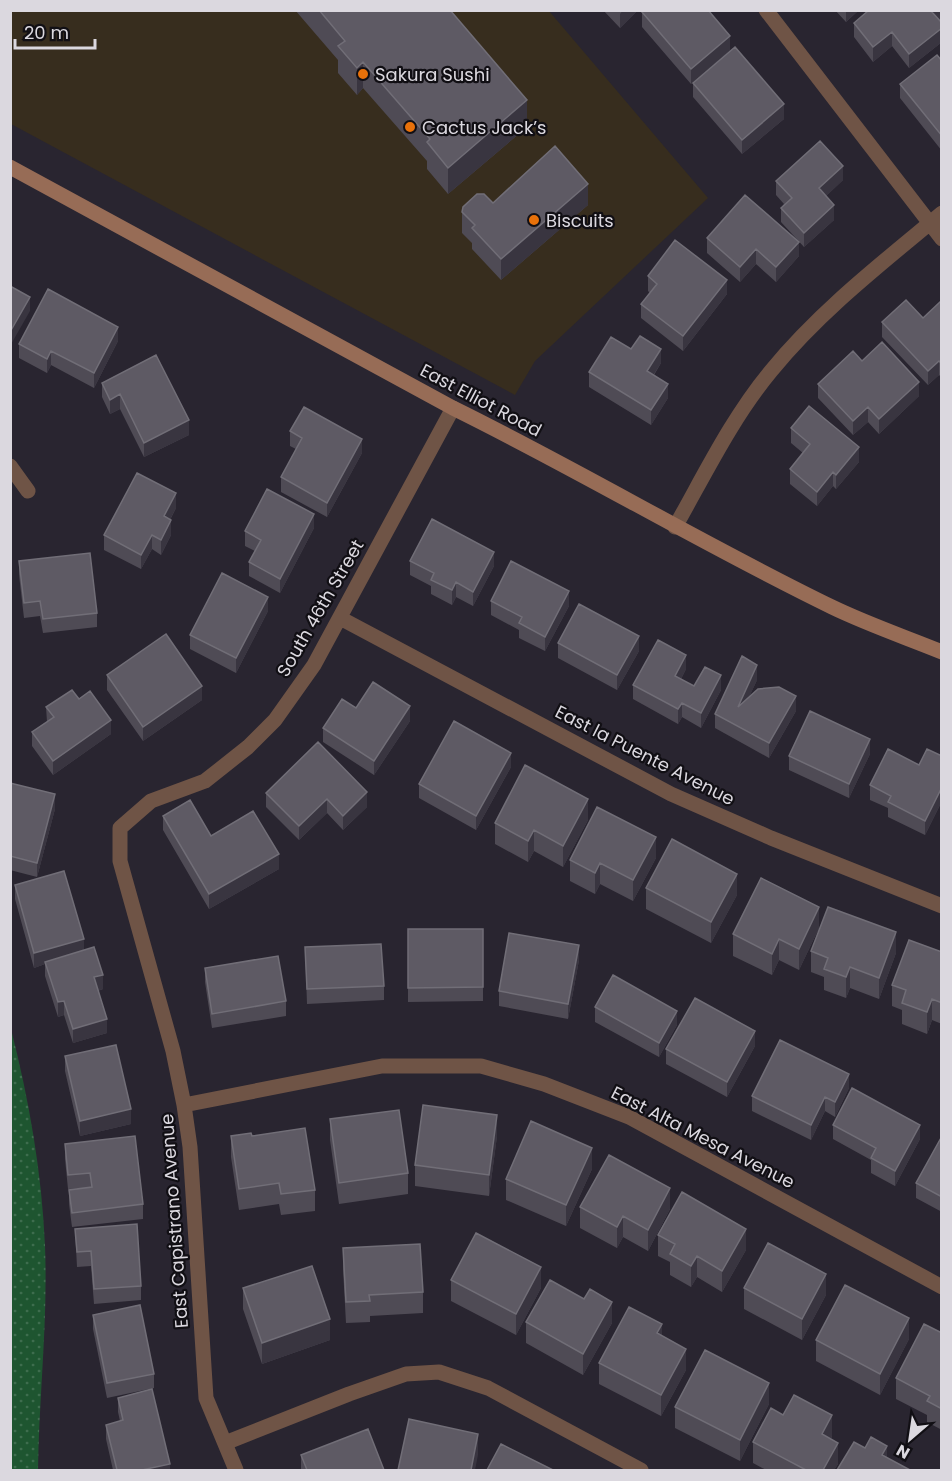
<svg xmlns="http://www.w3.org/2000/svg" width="952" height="1481" viewBox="0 0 952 1481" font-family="Poppins,sans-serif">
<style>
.commercial{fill:#372d1e}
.grass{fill:url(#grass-dots)}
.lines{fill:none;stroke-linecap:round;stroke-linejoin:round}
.street{stroke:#6f5446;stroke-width:15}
.secondary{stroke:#976c56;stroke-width:15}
.wall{fill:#4f4b55}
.shaded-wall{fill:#393540}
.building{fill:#5e5a64;stroke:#716e77;stroke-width:1.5}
.food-dot{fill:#e8710a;stroke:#110f14;stroke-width:2}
.labels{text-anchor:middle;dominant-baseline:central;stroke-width:4.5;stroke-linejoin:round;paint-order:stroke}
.poi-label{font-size:18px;fill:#dbd8df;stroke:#110f14;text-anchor:start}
.street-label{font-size:18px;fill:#dbd8df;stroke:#110f14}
</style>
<defs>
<pattern id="grass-dots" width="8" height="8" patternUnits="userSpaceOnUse" patternTransform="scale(1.5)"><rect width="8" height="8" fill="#1e5530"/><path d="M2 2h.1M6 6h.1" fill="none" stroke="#3e6d4e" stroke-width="1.8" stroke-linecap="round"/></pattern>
</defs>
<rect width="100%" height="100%" fill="#292530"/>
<path class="commercial" d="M10 11H549L708 198 535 361 515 395 11 124Z"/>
<path class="grass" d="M11 1029C29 1100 42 1173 45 1246 48 1321 39 1396 38 1470H11Z"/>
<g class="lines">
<path class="street" d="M766 10 942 239
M10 466 28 491
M675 527C705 474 732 418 771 371 820 311 882 263 942 213
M340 618 671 794 771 838 942 906
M184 1105 382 1066H481L544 1084 629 1117 942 1287
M225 1443 349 1394 406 1374 439 1372 488 1388 641 1470
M236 1470 206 1398 190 1147 184 1105 173 1051 120 861V828L151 801 205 781 248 747 275 720 314 665 453 408"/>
<path class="secondary" d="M10 167 453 408C581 471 704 545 832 607 867 624 905 637 942 652"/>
</g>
<path class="wall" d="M295 10H450L527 127 448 194 427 169V161L363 88 357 95 338 73V60Z
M603 10H638L620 28Z
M835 10H859L846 22Z
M942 10V19L939 20 942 23V42L909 68 892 46 873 62 854 37V23Z
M642 12 730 50 691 84 642 27Z
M942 61V151L900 98V84Z
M693 83 784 119 742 154 693 97Z
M843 180 826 196 834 220 804 247 781 222V208L784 204 776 195V181Z
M493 203 588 205 501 280 472 249V243L462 233V212Z
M707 238 799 256 776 282 756 264 740 282 707 253Z
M648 276 727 294 683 351 641 318V304L650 293 648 291Z
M942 302V378L939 375 928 385 882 337V322L923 318Z
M118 341 94 388 51 365 47 373 19 358V344Z
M631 349 661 363 654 375 668 398 651 425 589 387V372Z
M862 361 919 396 879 434 868 422 853 435 818 398V384Z
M102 383 189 435 144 457 120 409 110 414 102 397Z
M791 428 859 462 836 489 833 486 817 506 790 484V469L803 453 791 443Z
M290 431 362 453 327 517 281 492V477L296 449 290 446Z
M176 508 170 520 171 535 161 555 152 549 141 569 104 550V535Z
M314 528 280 593 249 576V562L255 551 245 546V531Z
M19 561 97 613V627L43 633 40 616 24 618 19 575Z
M410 561 494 566 473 606 456 597 452 605 431 594V586L410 575Z
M491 601 569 606 545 651 519 638V630L491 615Z
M268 611 236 673 190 649V635Z
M558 643 639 651 617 690 558 658Z
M686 669 681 679 694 686 721 690 701 728 682 717 678 724 633 699V685Z
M107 675 202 700 143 741 107 690Z
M757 680 749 697 796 711 769 758 715 728V714Z
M79 699 111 734 53 775 32 746V732L47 722 46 707Z
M356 708 410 721 374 775 323 742V728Z
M318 742 367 807 343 830 327 813 299 840 266 807V793Z
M870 754 849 798 789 770V756Z
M942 756V801L925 835 888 817V808L870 800V785L919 765Z
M511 767 476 830 419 798V784Z
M10 783 55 809 37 877 10 870Z
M163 816 211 836 279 869 209 909 163 830Z
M588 820 563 867 534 851 528 862 495 844V823Z
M656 858 633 901 600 884 595 894 570 881V860Z
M15 885 84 950 103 989 98 991 107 1033 73 1043 64 1015 58 1017 45 976V964L34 968 15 899Z
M646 888 737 895 711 943 646 909Z
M819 928 799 970 779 960 772 975 733 956V934Z
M408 929H483V1001L408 1002Z
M305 947 384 986V1000L307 1004Z
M811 951 896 953 879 999 850 988 846 998 824 990V977L811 972Z
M942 952V1024L932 1020 927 1034 902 1024V1010L892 1006V985Z
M579 960 568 1019 499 1006V991Z
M205 968 286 1001V1016L212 1028 205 982Z
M595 1007 677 1025 659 1057 595 1022Z
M755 1046 727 1097 666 1064V1049Z
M65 1056 131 1124 80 1136 65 1071Z
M849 1088 835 1117 825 1111 811 1140 752 1111V1096Z
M330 1119 408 1173V1194L339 1204 330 1140Z
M833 1125 920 1139 895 1186 871 1173V1160L833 1139Z
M231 1136H252L315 1190V1211L281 1215 279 1204 239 1210 231 1157Z
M497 1136 489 1196 415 1186V1165Z
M942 1136V1212L916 1198V1183Z
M65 1144 143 1204V1219L72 1227 69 1204V1190L90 1188 68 1189 65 1159Z
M592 1169 566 1226 506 1200V1179Z
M580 1207 670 1209 648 1251 623 1237 617 1248 580 1228Z
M75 1229 141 1286V1300L94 1304 91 1266 77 1267Z
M658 1235 746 1250 722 1292 697 1277 691 1287 670 1275V1262L658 1256Z
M343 1248 423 1292V1313L370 1316V1322L346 1323 343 1269Z
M451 1280 541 1288 516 1335 451 1301Z
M243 1288 330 1340 262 1364 243 1309Z
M744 1288 826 1295 802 1340 744 1309Z
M93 1315 154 1374V1388L107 1398 93 1329Z
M526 1322 612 1323 583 1375 526 1343Z
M942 1333V1430L927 1422V1415L896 1399V1378Z
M662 1336 686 1370 661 1416 599 1384V1363Z
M909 1339 880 1395 816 1361V1340Z
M118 1398 170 1470H113L106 1439V1425L120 1421 118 1412Z
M769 1404 740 1461 675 1428V1407Z
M783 1415 832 1436 831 1439 838 1464 834 1470H766L753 1463V1442Z
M301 1455 384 1470H301Z"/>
<path class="shaded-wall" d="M623 10H638L620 28V14Z
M846 10H859L846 22Z
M934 10H942V19L932 26V12Z
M942 28V42L909 68V54Z
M892 32V46L873 62V47Z
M730 36V50L691 84V69Z
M363 62V88L357 95V68Z
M527 100V127L448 194V168Z
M784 104V119L742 154V140Z
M843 166V180L819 203V188Z
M588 184V205L501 280V259Z
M834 205V220L804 247V233Z
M799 242V256L776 282V267Z
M756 249V264L740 282V267Z
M727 280V294L683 351V336Z
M30 297V311L10 346V332Z
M118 327V341L94 388V373Z
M661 349V363L647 385V371Z
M51 351V365L47 373V359Z
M939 361V375L928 385V371Z
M919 382V396L879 434V419Z
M668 384V398L651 425V410Z
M120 394V409L110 414V400Z
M868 407V422L853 435V421Z
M189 420V435L144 457V443Z
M362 439V453L327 517V503Z
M859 447V462L836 489V475Z
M833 472V486L817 506V492Z
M176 493V508L164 531V516Z
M314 514V528L280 593V579Z
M171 520V535L161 555V540Z
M152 535V549L141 569V555Z
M494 552V566L473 606V592Z
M456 582V597L452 605V590Z
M569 591V606L545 651V637Z
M268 597V611L236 673V658Z
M639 636V651L617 690V675Z
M686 655V669L675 691V676Z
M757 665V680L738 721V707Z
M721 675V690L701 728V713Z
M202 686V700L143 741V727Z
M796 696V711L769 758V743Z
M682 703V717L678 724V709Z
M410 706V721L374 775V761Z
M111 720V734L53 775V761Z
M870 739V754L849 798V784Z
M511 753V767L476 830V816Z
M942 787V801L925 835V821Z
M367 792V807L343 830V816Z
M55 794V809L37 877V863Z
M327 799V813L299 840V826Z
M588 799V820L563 867V846Z
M534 830V851L528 862V841Z
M656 837V858L633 901V880Z
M279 854V869L209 909V894Z
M600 863V884L595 894V873Z
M737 874V895L711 943V922Z
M819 907V928L799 970V949Z
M896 932V953L879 999V978Z
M84 939V954L45 962V964L34 968V953Z
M779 939V960L772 975V954Z
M579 945V960L568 1019V1004Z
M850 967V988L846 998V977Z
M103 975V989L94 992V977Z
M932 999V1020L927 1034V1012Z
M64 1001V1015L58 1017V1002Z
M677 1011V1025L659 1057V1043Z
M107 1019V1033L73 1043V1029Z
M755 1031V1046L727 1097V1082Z
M849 1074V1088L835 1117V1102Z
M825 1097V1111L811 1140V1125Z
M131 1109V1124L80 1136V1121Z
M497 1115V1136L489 1196V1175Z
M920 1125V1139L895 1186V1171Z
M592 1148V1169L566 1226V1205Z
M670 1188V1209L648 1251V1230Z
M623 1216V1237L617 1248V1227Z
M746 1229V1250L722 1292V1271Z
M697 1256V1277L691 1287V1266Z
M541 1267V1288L516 1335V1314Z
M826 1274V1295L802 1340V1319Z
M612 1302V1323L583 1375V1354Z
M909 1318V1339L880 1395V1374Z
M330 1319V1340L262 1364V1343Z
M662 1324V1345L657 1333Z
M686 1349V1370L661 1416V1395Z
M769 1383V1404L740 1461V1440Z
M832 1415V1436L822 1455V1434Z
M478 1434V1455L475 1470H471Z
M838 1443V1464L834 1470H823Z
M887 1446V1467L882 1455Z
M170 1464V1470H142Z"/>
<path class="building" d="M319 10H450L527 100 448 168 427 142 430 139 363 62 357 68 338 46 345 41Z
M644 10H708L730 36 691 69 642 12Z
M869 10H934L932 12 942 23V28L909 54 892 32 873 47 854 23Z
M735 47 784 104 742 140 693 83Z
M937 55 942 61V136L900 84Z
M820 141 843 166 819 188 834 205 804 233 781 208 792 198 776 181Z
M555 146 588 184 501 259 472 228 475 225 462 212 463 207 477 194H484L493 203Z
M745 195 799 242 776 267 756 249 740 267 707 238Z
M675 240 727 280 683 336 641 304 657 284 648 276Z
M10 286 30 297 10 332Z
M48 289 118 327 94 373 51 351 47 359 19 344Z
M906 300 923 318 941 301 942 302V364L939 361 928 371 882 322Z
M640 336 661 349 647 371 668 384 651 410 589 372 611 337 631 349Z
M882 342 919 382 879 419 868 407 853 421 818 384 853 351 862 361Z
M156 355 189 420 144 443 120 394 110 400 102 383Z
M809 406 859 447 836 475 833 472 817 492 790 469 810 444 791 428Z
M304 407 362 439 327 503 281 477 302 438 290 431Z
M137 473 176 493 164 516 171 520 161 540 152 535 141 555 104 535Z
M267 489 314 514 280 579 249 562 261 540 245 531Z
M432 519 494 552 473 592 456 582 452 590 431 580 434 573 410 561Z
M90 553 97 613 43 619 40 601 24 603 19 561Z
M511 561 569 591 545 637 519 623 522 617 491 601Z
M222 573 268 597 236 658 190 635Z
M579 604 639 636 617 675 558 643Z
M166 634 202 686 143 727 107 675Z
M658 640 686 655 675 676 694 686 705 667 721 675 701 713 682 703 678 709 633 685Z
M742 656 757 665 738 707 758 689 779 687 796 696 769 743 715 714Z
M373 682 410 706 374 761 323 728 342 699 356 708Z
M72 690 79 699 90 691 111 720 53 761 32 732 54 717 46 707Z
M810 711 870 739 849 784 789 756Z
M454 721 511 753 476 816 419 784Z
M318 742 367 792 343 816 327 799 299 826 266 793Z
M888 749 919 765 927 749 942 756V787L925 821 888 802 891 796 870 785Z
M525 765 588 799 563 846 534 830 528 841 495 823Z
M10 783 55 794 37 863 10 856Z
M190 800 211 836 253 811 279 854 209 894 163 816Z
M597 807 656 837 633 880 600 863 595 873 570 860Z
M672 839 737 874 711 922 646 888Z
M64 871 84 939 34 953 15 885Z
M761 878 819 907 799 949 779 939 772 954 733 934Z
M828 907 896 932 879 978 850 967 846 977 824 969 828 958 811 951Z
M408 929H483V987L408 988Z
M509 933 579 945 568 1004 499 991Z
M909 940 942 952V1003L932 999 927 1012 902 1003 906 990 892 985Z
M381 944 384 986 307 989 305 947Z
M94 947 103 975 94 977 107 1019 73 1029 64 1001 58 1002 45 962Z
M278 956 286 1001 212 1014 205 968Z
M613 975 677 1011 659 1043 595 1007Z
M695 998 755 1031 727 1082 666 1049Z
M780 1040 849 1074 835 1102 825 1097 811 1125 752 1096Z
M116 1045 131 1109 80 1121 65 1056Z
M852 1088 920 1125 895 1171 871 1158 876 1148 833 1125Z
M423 1105 497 1115 489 1175 415 1165Z
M399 1110 408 1173 339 1183 330 1119Z
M531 1121 592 1148 566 1205 506 1179Z
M305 1128 315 1190 281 1194 279 1183 239 1189 231 1136 251 1133 252 1136Z
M135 1136 143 1204 72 1213 69 1190 92 1187 90 1173 68 1175 65 1144Z
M942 1136V1197L916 1183Z
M609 1155 670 1188 648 1230 623 1216 617 1227 580 1207Z
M682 1192 746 1229 722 1271 697 1256 691 1266 670 1254 675 1244 658 1235Z
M137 1224 141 1286 94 1289 91 1251 77 1252 75 1229Z
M476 1233 541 1267 516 1314 451 1280Z
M768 1243 826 1274 802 1319 744 1288Z
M420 1244 423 1292 369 1295 370 1301 346 1302 343 1248Z
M312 1266 330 1319 262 1343 243 1288Z
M550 1280 584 1299 590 1289 612 1302 583 1354 526 1322Z
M845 1285 909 1318 880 1374 816 1340Z
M140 1305 154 1374 107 1383 93 1315Z
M629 1307 662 1324 657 1333 686 1349 661 1395 599 1363Z
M924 1324 942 1333V1409L927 1401 930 1396 896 1378Z
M705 1350 769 1383 740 1440 675 1407Z
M152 1389 170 1464 142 1470H117L106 1425 123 1420 118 1398Z
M794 1395 832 1415 822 1434 838 1443 823 1470H806L753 1442 771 1408 783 1415Z
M409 1419 478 1434 471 1470H398Z
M368 1429 384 1470H307L301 1455Z
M871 1437 887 1446 882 1455 910 1470H837L854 1442 865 1448Z
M501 1444 553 1470H487Z"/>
<g class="food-dot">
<circle cx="363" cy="74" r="6"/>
<circle cx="410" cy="127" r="6"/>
<circle cx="534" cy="220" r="6"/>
</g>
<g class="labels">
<g class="poi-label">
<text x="375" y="74">Sakura Sushi</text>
<text x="422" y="127">Cactus Jack’s</text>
<text x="546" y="220">Biscuits</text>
</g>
<g class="street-label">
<text transform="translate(481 400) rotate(28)">East Elliot Road</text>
<text transform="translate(320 608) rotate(-60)">South 46th Street</text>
<text transform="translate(645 755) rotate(27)">East la Puente Avenue</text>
<text transform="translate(703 1137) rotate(27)">East Alta Mesa Avenue</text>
<text transform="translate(174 1221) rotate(-94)">East Capistrano Avenue</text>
</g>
</g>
<rect width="952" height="1481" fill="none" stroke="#dbd8df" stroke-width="24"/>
<g transform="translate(910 1439) rotate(209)" stroke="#110f14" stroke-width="4.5" paint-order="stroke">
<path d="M0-4.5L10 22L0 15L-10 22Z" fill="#dbd8df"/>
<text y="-9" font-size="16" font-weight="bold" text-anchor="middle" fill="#dbd8df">N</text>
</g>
<path d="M15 39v9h80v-9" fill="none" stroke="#dbd8df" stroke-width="3"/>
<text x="24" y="39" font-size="18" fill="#dbd8df" stroke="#110f14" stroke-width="4.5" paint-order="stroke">20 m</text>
</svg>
